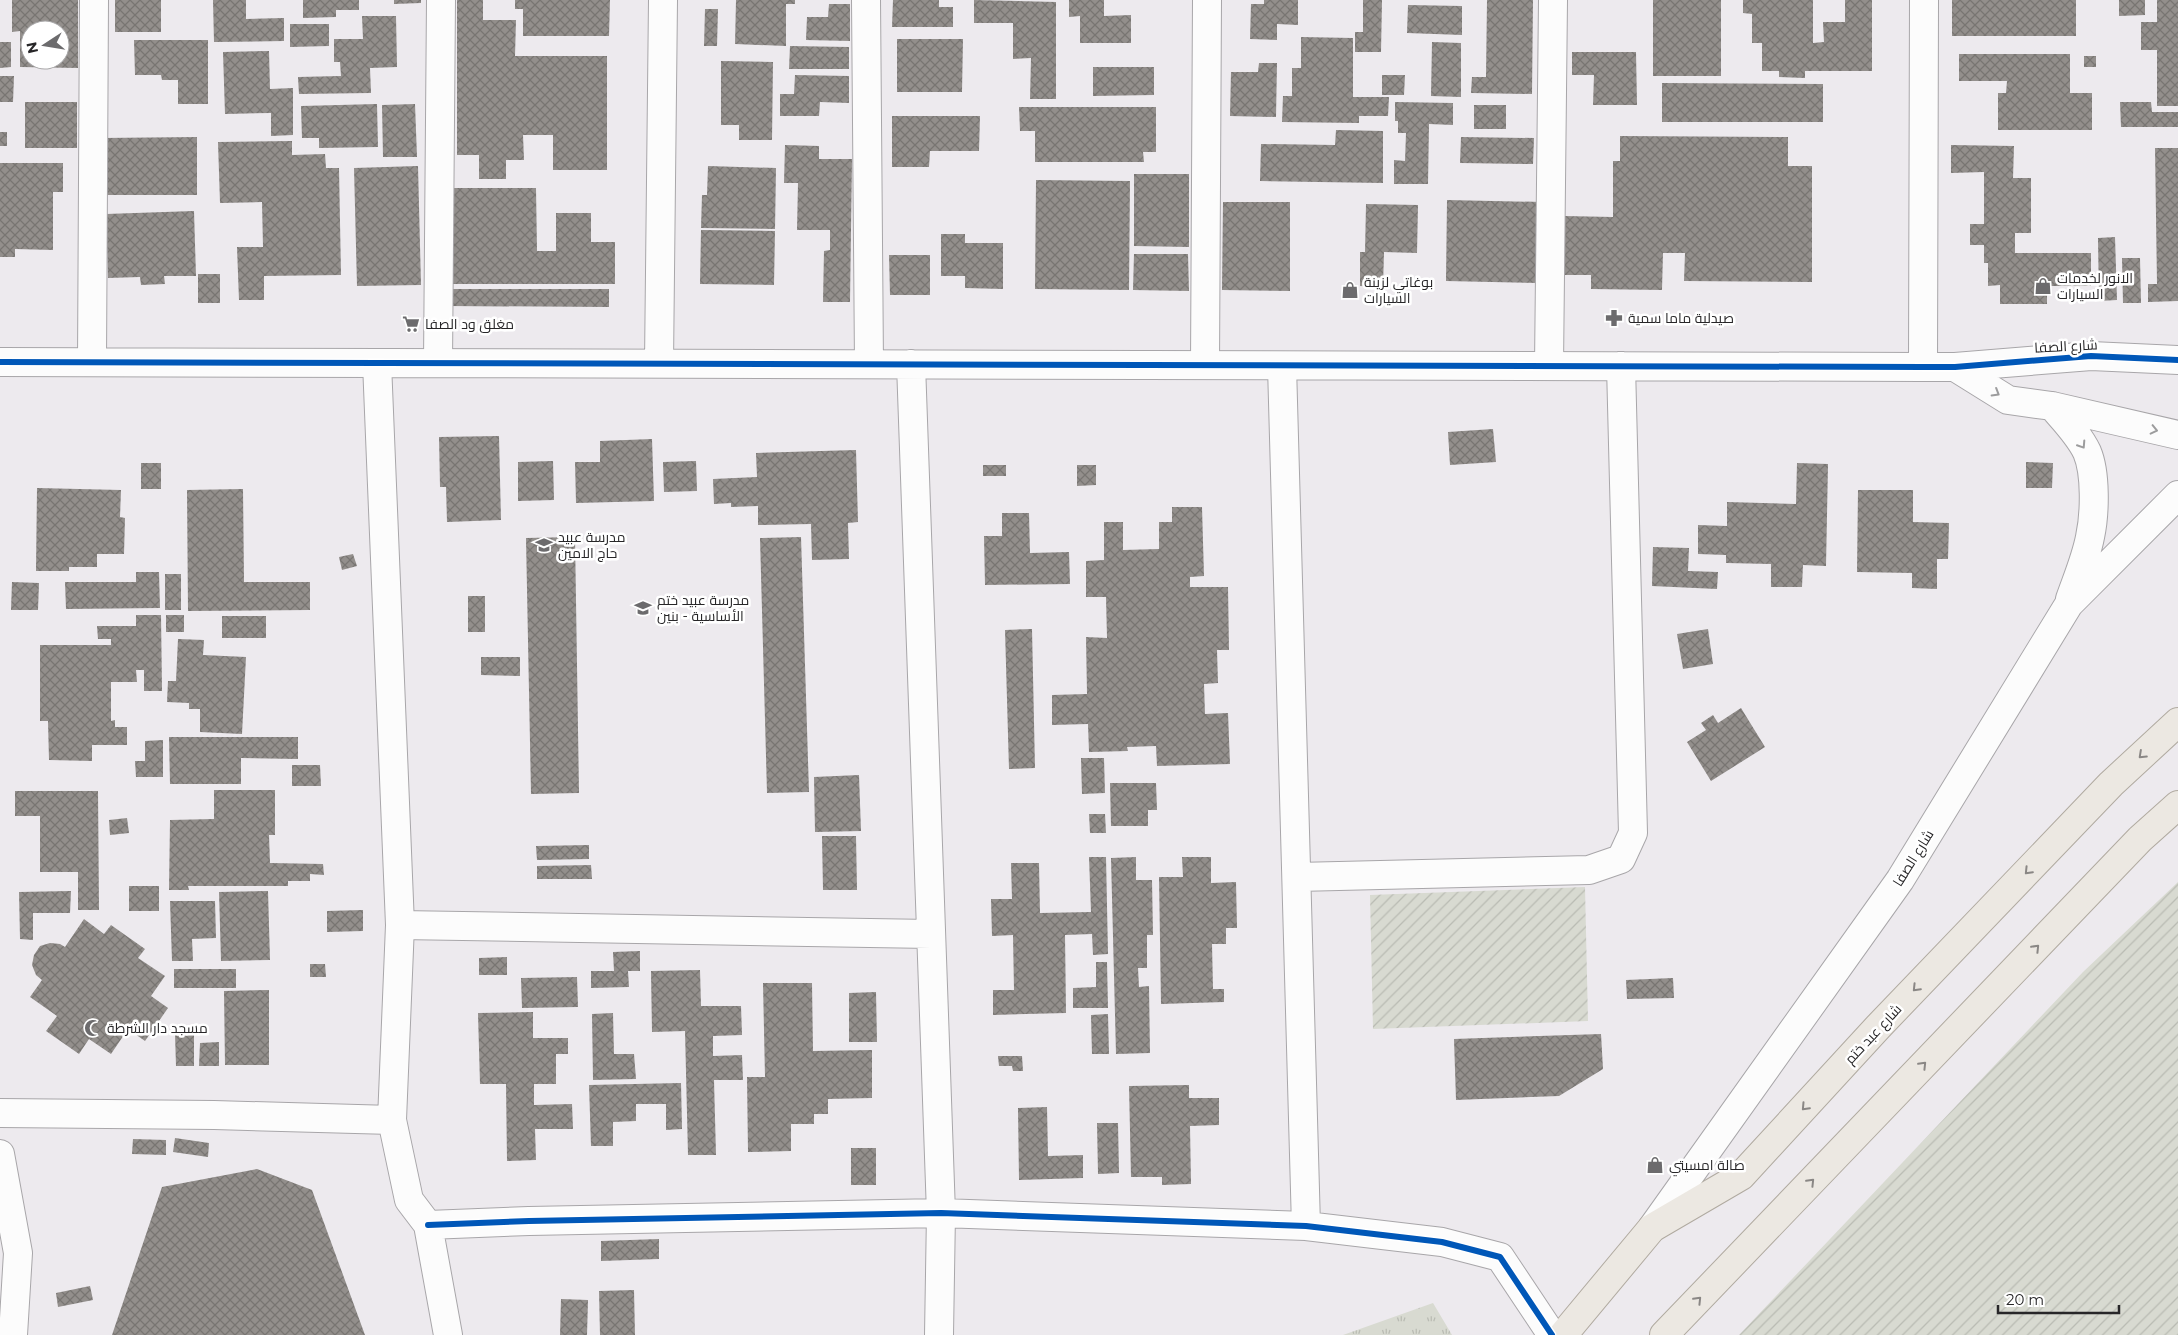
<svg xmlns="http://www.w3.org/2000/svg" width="2178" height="1335" viewBox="0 0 2178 1335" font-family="Montserrat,Cairo,sans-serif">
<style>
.grass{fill:url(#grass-tufts)}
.garden{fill:url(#garden-furrows)}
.building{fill:url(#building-cross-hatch);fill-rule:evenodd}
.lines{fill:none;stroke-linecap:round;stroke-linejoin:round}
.minor-casing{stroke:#a8a6a9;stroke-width:30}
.major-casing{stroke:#b0aaa0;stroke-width:30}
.minor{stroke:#fcfcfc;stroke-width:28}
.major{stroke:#ece8e2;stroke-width:28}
.cycleway-casing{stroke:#fff;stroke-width:9}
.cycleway{stroke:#0057b8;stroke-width:6}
.oneway{stroke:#9c9c9d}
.oneway2{stroke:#8a8785}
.labels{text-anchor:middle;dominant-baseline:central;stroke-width:5;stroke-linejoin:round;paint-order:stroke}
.poi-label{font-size:14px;fill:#272628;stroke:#fff;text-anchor:start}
.street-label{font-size:14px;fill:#272628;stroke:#fff}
</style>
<defs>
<pattern id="grass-tufts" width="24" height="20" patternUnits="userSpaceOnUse" patternTransform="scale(1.25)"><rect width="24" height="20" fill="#d8dad1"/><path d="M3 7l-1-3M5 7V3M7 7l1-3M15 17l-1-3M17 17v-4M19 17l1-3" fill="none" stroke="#b9bbb3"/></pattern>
<pattern id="garden-furrows" width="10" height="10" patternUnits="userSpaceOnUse" patternTransform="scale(1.25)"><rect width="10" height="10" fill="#d8dad1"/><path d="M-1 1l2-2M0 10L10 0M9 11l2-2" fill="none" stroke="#b9bbb3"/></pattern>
<pattern id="building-cross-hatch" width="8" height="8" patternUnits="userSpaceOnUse" patternTransform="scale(1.25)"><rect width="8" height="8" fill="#938f8c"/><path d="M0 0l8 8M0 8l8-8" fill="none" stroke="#787572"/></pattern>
</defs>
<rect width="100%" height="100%" fill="#edeaee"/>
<path class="grass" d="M1433 1303 1452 1335H1343Z"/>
<path class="garden" d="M2178 882V1335H1739L2083 972Z
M1585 887 1588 1021 1373 1029 1370 895Z"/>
<path class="building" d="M12 0H78V68L20 67V31L12 32ZM30 30H60V60H30Z
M115 0H161V32H115Z
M213 0H246V19L284 18V41L214 42Z
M303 0H359V10H336V17L303 18Z
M394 0H421V3L394 4Z
M457 0H483V20H516L515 56H607V170H553V135H523L524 160H506V179H479V155H457Z
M515 0H610L609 36H523V9H515Z
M736 0H795V4H786V46L735 44Z
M893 0H939V7H953V27H892Z
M974 0 1056 2V99H1030L1031 58 1013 59V23H974Z
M1069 0H1104V16L1131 15V43H1080V16L1069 17Z
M1264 0H1298V25L1277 24V40L1250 39 1251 4H1264Z
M1363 0H1382L1381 52H1355V32H1363Z
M1487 0H1533L1532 94 1471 93 1472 77H1486Z
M1653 0H1721V76H1653Z
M1743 0H1813V43L1824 42 1823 22H1845V0H1872V71H1805V78L1779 77V71H1762V43H1752V14L1743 13Z
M1952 0H2076V36H1952Z
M2119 0H2145V15L2119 16Z
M2157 0H2178V106H2157V50H2141V22H2157Z
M829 4H850V41L806 40 807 17H828Z
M1408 5 1462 6V35L1407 33Z
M705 9H718L717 46H704Z
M362 16H396L397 67 370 68 371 93 299 94 298 77 341 76 340 62H334V39H363Z
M290 24H329V46L290 47Z
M1301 37 1353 38V97H1389L1388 116H1359V123L1282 122 1283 96H1292V68H1301Z
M897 39H963L962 92H897Z
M134 40H208V104H178V80H162L161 75H135Z
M0 42H11V67L0 68Z
M1432 42 1461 43V97L1431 96Z
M790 46 849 47V69H789Z
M269 51 270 89 293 88V135L271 136V113L225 114 223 52Z
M1572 52H1636L1637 105H1593L1594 75H1572Z
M1959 54H2070V93H2092V130H1998V93H2006L2007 81H1959Z
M2084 56H2096V67H2084Z
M721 61 773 62 772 140H739V125H721Z
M1259 63H1277L1276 117 1230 116 1231 72H1258Z
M1093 67H1154V95L1093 96Z
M795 75 849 76V103L820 102 819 116H780V94H794Z
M1382 75H1405L1404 95H1382Z
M0 76H14L13 102H0Z
M1662 83 1823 84V122H1662Z
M25 102H77V148H25Z
M1395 102 1453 103V125L1429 124 1428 184H1394V160L1405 161 1406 133H1398V121H1395Z
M2120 102H2151L2152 112H2178V127H2121Z
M377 104 378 147 319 148V138H302L301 106Z
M415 104 417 157H383L382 105Z
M1474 105H1506V129H1474Z
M1019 107H1156V152H1143L1144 162H1035V131H1020Z
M892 116H980L979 151H930L929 167H892Z
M1336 130 1383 131V183L1260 181 1261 144 1335 145Z
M0 132H7V146H0Z
M1620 136 1788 137V166H1812V282L1684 281 1685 253H1663L1662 290 1591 289V275H1563L1564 216 1613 217V161H1620Z
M197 137V195H102V138Z
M1461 137 1534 138 1533 164 1460 163Z
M292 141V155L325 154 326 168H339L341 275 264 276V300H239L237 247H263L262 202 220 203 218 142Z
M785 145 819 146V159H852L850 302H823L824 251 830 250V230H797L798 183H784Z
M1951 145 2014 146 2013 178H2031V233H2015V253H2091V286H2047V304H2000V285L1988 286V263H1984V245H1970V224H1984V172L1951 173Z
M2155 148H2178V301L2148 302V284H2157Z
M0 163H63V192H53V250L15 249V257H0Z
M418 166 421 285 357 286 354 168Z
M708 166 776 168 775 229 701 228 702 195H707Z
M1134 174H1189V247L1134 246Z
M1036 180 1130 181 1129 290 1035 289Z
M450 188H536L537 251H556V213H591V242H615V284H450Z
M1447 200 1542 202 1540 283 1446 281Z
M1223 202H1290V291L1222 290Z
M1366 204 1418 205 1417 253 1384 252 1383 287 1360 286V252H1365Z
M194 211 196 276H164L165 284 141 285 140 277 108 278 106 214Z
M701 230 775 231 774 285 700 284Z
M941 234H965V243H1003V289L965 288V276H941Z
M2115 237 2117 300 2099 301 2098 238Z
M1134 254H1188L1189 291 1133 290Z
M889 255H930V295H890Z
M2122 258H2140L2141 303H2123Z
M198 274H220V303H198Z
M448 289H609V307L448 306Z
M1493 429 1496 462 1450 465 1448 432Z
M499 436 501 520 447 522 446 487H440L439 437Z
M652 439 654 501 576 503 575 462H600V441Z
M856 450 858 522 848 523 849 559 812 560 811 524 758 525V506L731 507V503L714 504 713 479 757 477 756 453Z
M553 461 554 500 518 501V462Z
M696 461 697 491 664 492 663 462Z
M2026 462 2053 463 2052 488H2026Z
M141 463H161V489H141Z
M1797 463 1828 464 1826 566 1803 565 1802 587H1771V564L1726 563V555L1698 554V525L1727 526V502L1796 504Z
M983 465H1006V476H983Z
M1077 465H1096V485L1077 486Z
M37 488 121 490 120 517 125 518 124 554H97V567H69V571H36Z
M243 489 244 582H310V610L188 611 187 490Z
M1858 490H1913V522L1949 523 1948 559H1937V589L1912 588V573L1857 572Z
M1172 507H1202L1204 576 1190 577V587H1228L1229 650H1217L1218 683 1204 684 1205 714 1228 713 1230 764 1157 766 1156 746 1127 747 1128 751 1089 752 1088 724 1052 725V695L1087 694 1086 637 1107 638 1106 597H1086V561L1104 560V522H1123V550L1159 549V522H1172Z
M1002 513H1029L1030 553 1069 552 1070 584 985 585 984 536H1002Z
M575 537 579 793 531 794 526 538Z
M801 537 809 792 767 793 760 538Z
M1653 547 1689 548 1688 571 1718 572 1717 589 1652 586Z
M353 554 357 566 342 570 339 557Z
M136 572H159L160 608 66 609 65 582H136Z
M165 574H181V610H165Z
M12 582 39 583 38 610H11Z
M468 596H485V632H468Z
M136 615H161L162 691H144V670H136L137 682H111V721L115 720V727H127V745H92V761L49 760 48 721H40V645H111V639H98L97 626H136Z
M166 615H184V632H166Z
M222 616H266V638H222Z
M1032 629 1035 768 1009 769 1005 630Z
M1708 629 1713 664 1683 669 1677 634Z
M178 639 204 640 203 655 246 657 242 734 200 732V709H189V703L167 702 168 681H176Z
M481 657H520V676L481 675Z
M1741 708 1765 747 1711 781 1687 742 1706 730 1701 723 1713 715 1718 723Z
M169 737H298V759L241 758V784H170Z
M163 740V777H136L135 761H145V741Z
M1081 758H1104L1105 793 1082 794Z
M292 765H320L321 786H292Z
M859 775 861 831 815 832 814 777Z
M1110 783H1156L1157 810H1148V826H1111Z
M214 790H275V835H269L270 863 323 864 324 875 310 874V881H288V886H188L189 890H169L170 820 214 819Z
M15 791H98L99 910H78V872H40V816H15Z
M1089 814H1105L1106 833H1090Z
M127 818 129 833 110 835 109 820Z
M822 836H856L857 890H823Z
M589 845V859L537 860 536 846Z
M1089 857H1106L1108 954 1093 955 1092 934 1065 935 1066 1013 993 1015V990H1014L1013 935 992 936 991 899H1012L1011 863H1039L1040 913 1091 912Z
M1136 857V880H1152L1153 935H1147V968H1138L1139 987 1149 986 1150 1053 1116 1054 1111 858Z
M1182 857H1211V883L1236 882 1237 928H1226V944H1212L1213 989H1224V1002L1161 1004 1159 877H1183Z
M591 865 592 879H537V866Z
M129 886H159V911H129Z
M71 891 70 913H33V940L20 939 19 892Z
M268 891 270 960 221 961 219 892Z
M170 901H215L216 938 192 939 193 961H172Z
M363 910V931L327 932V911Z
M84 919 104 934 111 925 145 949 138 958 165 976 151 996 168 1008 145 1041 128 1029 111 1054 89 1039 79 1054 46 1031 57 1016 30 997 42 980 36 975 32 965 34 955 40 946 50 943 60 944 65 947Z
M640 951V971H628L629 987 591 988V971H614L613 952Z
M507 957V975H479V958Z
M1096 962H1107L1108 1008H1073V988L1096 987Z
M310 964H325L326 977H310Z
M174 969H236V988H174Z
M700 970 701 1006H741L742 1035 713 1036V1056L742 1055 743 1080H714L716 1155H688L685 1031 652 1032 651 971Z
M577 977 578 1007 522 1008 521 978Z
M1673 978 1674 998 1627 999 1626 980Z
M763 983H812L813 1051 872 1050V1098L828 1099V1114H814V1124H791V1151L748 1152 747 1077H765Z
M269 990V1065H225L224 991Z
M876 992 877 1042H849V993Z
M533 1012V1038H568V1054H556V1084H534V1105L572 1104 573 1129H535L536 1160 507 1161 506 1084H480L478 1013Z
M613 1013 614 1054H634L636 1079 593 1080 592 1014Z
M1108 1014 1109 1054H1092L1091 1015Z
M194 1033V1066H176L175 1034Z
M1601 1034 1603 1069 1559 1096 1456 1100 1454 1039Z
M219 1042V1066H199L200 1043Z
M998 1056H1022L1023 1071H1013L1012 1066H999Z
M681 1083 682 1129 666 1130V1104H636V1121L613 1122V1146H591L589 1085Z
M1189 1085V1098H1219V1125L1190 1126 1191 1184 1162 1185V1177H1131L1129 1086Z
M1047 1107 1048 1156 1083 1155V1178L1019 1180 1018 1108Z
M1097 1123H1118L1119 1173 1098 1174Z
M175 1138 209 1143 208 1157 173 1152Z
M133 1139 166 1140V1155L132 1154Z
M851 1148H876V1185H851Z
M257 1169 312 1190 365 1335H112L162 1187Z
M659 1239V1259L601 1261V1241Z
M90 1286 93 1300 58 1307 56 1293Z
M634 1290 635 1335H600L599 1291Z
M561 1299 588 1300 587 1335H560Z"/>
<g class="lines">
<g class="minor-casing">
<path id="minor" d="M866 0 869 364
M0 362 1923 367H1955L2091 356 2178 360
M92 362 94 0
M377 363 400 925 392 1120 409 1200 428 1225 448 1335
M438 363 441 0
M659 363 663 0
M911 364 941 1213 939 1335
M1205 365 1207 0
M1282 366 1306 1226
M1549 366 1553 0
M1923 367 1924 0
M1955 367 2008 400 2052 406 2178 435
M2052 406C2064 420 2079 435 2087 452 2096 473 2095 514 2090 537 2086 558 2077 579 2070 599
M1297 877 1589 870 1621 859 1633 833 1621 366
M400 925 931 934
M0 1113 214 1115 392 1120
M0 1154 18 1253 13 1335
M428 1225 529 1221 941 1213 1306 1226 1442 1242 1500 1257 1552 1335
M1652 1228 1900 880 2069 604 2178 495"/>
</g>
<g class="major-casing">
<path id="major" d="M1563 1335 1652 1228 1741 1176 1878 1027 2111 784 2178 722
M1664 1335 2140 839 2178 805"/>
</g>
<use href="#minor" class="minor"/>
<use href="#major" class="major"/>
<g class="cycleway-casing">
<path id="cycleway" d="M0 362 1923 367H1955L2091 356 2178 360
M428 1225 529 1221 941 1213 1306 1226 1442 1242 1500 1257 1552 1335"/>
</g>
<use href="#cycleway" class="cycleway"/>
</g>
<defs><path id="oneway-chevron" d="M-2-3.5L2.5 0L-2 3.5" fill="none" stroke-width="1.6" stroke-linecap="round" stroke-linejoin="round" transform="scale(1.25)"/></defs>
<g class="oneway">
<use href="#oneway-chevron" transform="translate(1996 393) rotate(31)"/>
<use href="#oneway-chevron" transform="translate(2154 430) rotate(13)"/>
<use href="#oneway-chevron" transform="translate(2082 445) rotate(57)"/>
</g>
<g class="oneway2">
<use href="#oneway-chevron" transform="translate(2142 755) rotate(137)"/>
<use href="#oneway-chevron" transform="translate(2028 871) rotate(134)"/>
<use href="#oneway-chevron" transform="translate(2036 948) rotate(-46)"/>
<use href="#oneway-chevron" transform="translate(1916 988) rotate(134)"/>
<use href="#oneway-chevron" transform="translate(1923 1065) rotate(-46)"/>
<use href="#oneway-chevron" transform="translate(1805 1107) rotate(133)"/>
<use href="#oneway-chevron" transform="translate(1811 1182) rotate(-46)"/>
<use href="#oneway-chevron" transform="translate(1698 1300) rotate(-46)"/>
</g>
<defs>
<g id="shop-bare" transform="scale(1.35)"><path d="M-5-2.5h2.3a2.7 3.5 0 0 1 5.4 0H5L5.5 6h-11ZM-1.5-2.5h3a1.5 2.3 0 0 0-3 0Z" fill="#6c6b6d" stroke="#fff" stroke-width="2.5" paint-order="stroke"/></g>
<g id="pharmacy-bare" transform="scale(1.35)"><path d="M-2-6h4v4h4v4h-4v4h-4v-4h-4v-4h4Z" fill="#6c6b6d" stroke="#fff" stroke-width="2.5" paint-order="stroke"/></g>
<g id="supermarket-bare" transform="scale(1.35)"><path d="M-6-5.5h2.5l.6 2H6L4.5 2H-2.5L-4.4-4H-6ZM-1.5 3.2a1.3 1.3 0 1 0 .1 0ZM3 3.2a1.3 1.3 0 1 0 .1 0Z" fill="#6c6b6d" stroke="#fff" stroke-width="2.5" paint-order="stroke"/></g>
<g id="school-bare" transform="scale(1.35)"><path d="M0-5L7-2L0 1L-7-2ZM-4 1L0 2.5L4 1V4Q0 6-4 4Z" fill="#6c6b6d" stroke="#fff" stroke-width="2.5" paint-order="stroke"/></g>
<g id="mosque-bare" transform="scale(1.35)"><path d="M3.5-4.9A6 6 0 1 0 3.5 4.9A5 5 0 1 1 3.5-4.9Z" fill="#6c6b6d" stroke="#fff" stroke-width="2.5" paint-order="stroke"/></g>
</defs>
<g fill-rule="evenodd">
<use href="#shop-bare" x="2043" y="286"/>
<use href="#shop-bare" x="1350" y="290"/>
<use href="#pharmacy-bare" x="1614" y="318"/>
<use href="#supermarket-bare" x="411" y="324"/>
<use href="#school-bare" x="544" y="545"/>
<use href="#school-bare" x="643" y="608"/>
<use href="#mosque-bare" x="93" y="1028"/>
<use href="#shop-bare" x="1655" y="1165"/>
</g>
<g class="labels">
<g class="poi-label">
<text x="2057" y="278">الانور لخدمات<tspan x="2057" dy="16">السيارات</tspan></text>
<text x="1364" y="282">بوغاتي لزينة<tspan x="1364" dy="16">السيارات</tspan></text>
<text x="1628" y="318">صيدلية ماما سمية</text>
<text x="425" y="324">مغلق ود الصفا</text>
<text x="558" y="537">مدرسة عبيد<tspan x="558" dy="16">حاج الامين</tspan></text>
<text x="657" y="600">مدرسة عبيد ختم<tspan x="657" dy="16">الأساسية - بنين</tspan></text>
<text x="107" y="1028">مسجد دار الشرطة</text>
<text x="1669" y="1165">صالة امسيتي</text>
</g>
<g class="street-label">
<text transform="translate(2066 346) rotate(-3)">شارع الصفا</text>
<text transform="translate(1913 858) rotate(-58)">شارع الصفا</text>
<text transform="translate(1873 1034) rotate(-47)">شارع عبد ختم</text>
</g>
</g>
<g transform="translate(45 45) rotate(258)"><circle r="24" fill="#ffffff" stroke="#a9a8a9"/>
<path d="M0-4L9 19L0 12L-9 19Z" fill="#6c6b6d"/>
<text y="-8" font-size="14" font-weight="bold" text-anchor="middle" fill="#272628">N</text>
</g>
<path d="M1998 1305v8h121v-8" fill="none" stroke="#272628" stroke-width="2.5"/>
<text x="2006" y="1305" font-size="15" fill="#272628" stroke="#ffffff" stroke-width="4" paint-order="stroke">20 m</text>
</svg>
